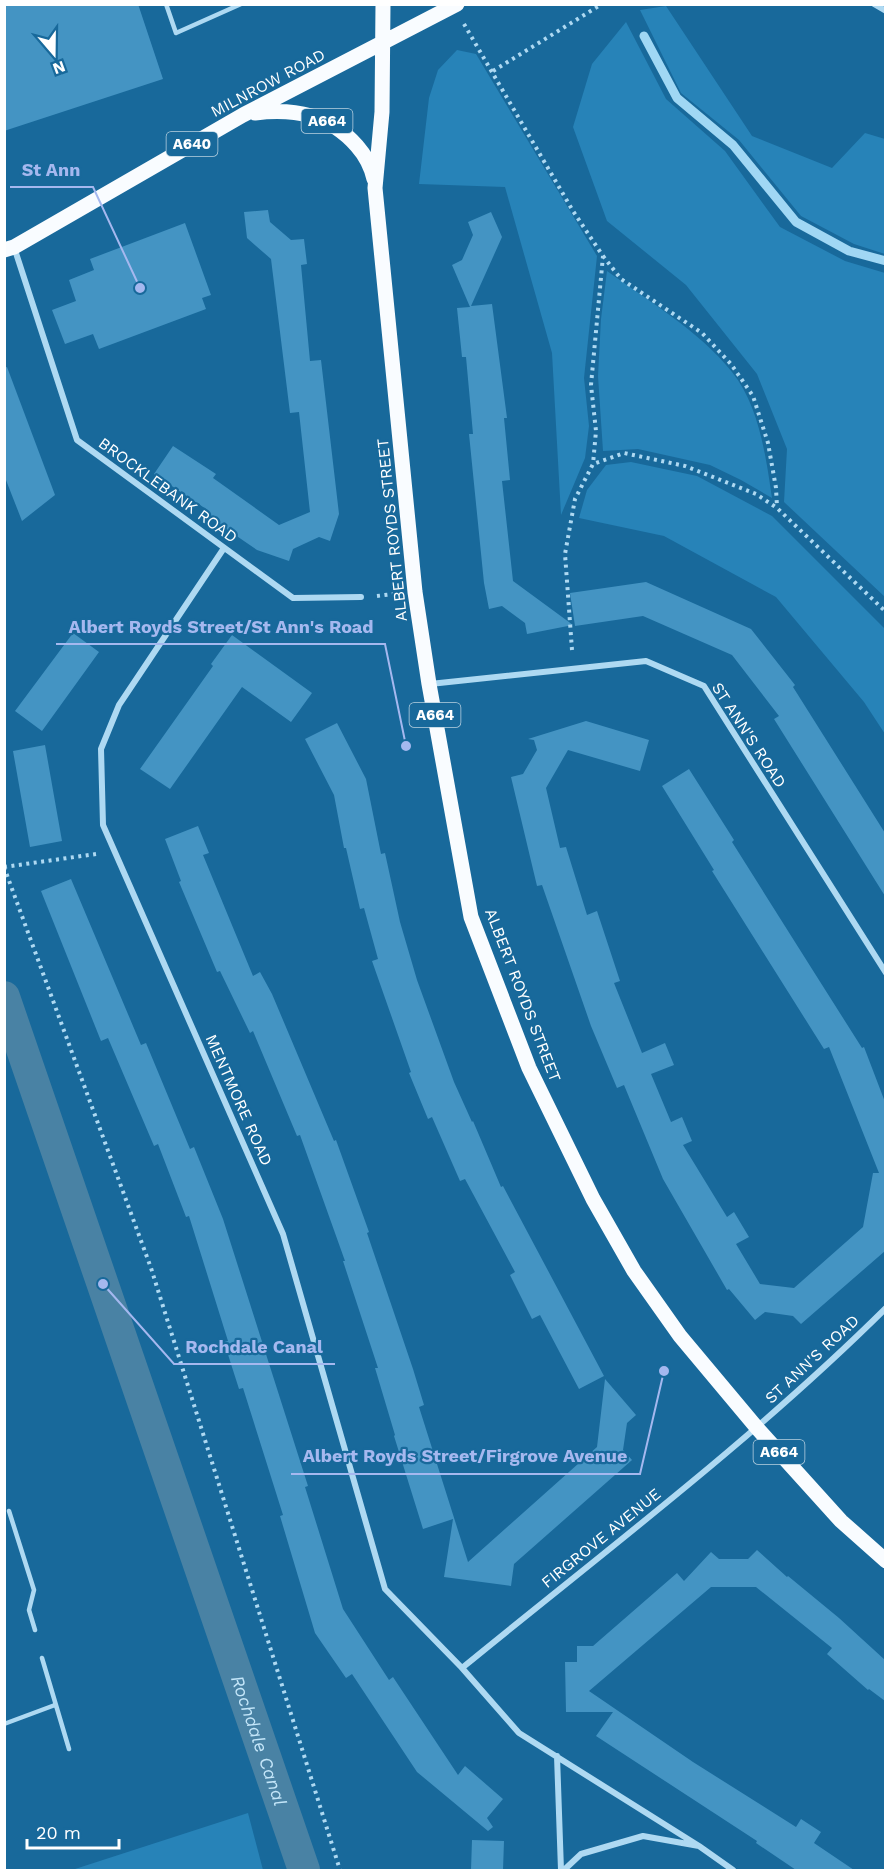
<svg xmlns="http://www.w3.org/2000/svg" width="890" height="1875" viewBox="0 0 890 1875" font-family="'Work Sans',sans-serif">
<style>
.green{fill:#2783b8}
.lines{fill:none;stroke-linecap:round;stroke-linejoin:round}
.stream{stroke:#a0d7f4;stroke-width:9}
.canal{stroke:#4982a4;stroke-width:32}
.building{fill:#4494c3}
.path{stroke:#aed9f2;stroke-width:4;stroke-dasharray:3 4.5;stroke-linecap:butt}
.service{stroke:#aed9f2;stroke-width:4.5}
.minor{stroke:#aed9f2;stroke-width:6}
.primary{stroke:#f9fcff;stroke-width:15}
.labels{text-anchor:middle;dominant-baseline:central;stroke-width:4.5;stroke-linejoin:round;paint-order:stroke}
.shield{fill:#18699b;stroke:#bad2e1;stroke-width:1.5}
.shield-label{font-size:15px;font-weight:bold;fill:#fff}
.street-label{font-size:16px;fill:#fff;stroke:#18699b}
.water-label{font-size:18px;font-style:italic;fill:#c4e6f9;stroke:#18699b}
.leader{fill:none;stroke:#a5b8ef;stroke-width:2}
.callout-dot{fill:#a5b8ef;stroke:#18699b;stroke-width:2}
.callout-label{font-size:18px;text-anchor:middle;font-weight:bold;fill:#a5b8ef;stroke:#18699b;stroke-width:4.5;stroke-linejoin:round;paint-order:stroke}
</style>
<rect width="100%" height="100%" fill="#18699b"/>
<path class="green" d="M666 6 752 136 832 168 865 133 885 139V254L854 244 801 216 739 140 681 93 640 10Z
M626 22 666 99 725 151 780 227 845 261 885 273V597L784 502 787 449 757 374 686 285 607 221 573 127 592 64Z
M457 50 476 54 597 256 584 378 589 426 585 458 561 515 552 353 505 187 419 184 429 98 438 70Z
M607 271C650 302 698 330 732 372 759 405 766 457 772 498L741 480 710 465 638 449 603 451 598 376 601 319Z
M631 462 697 476 772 516 885 629V734L864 702 776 597 664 536 579 518 587 490 606 465Z
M248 1813 263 1870H72Z"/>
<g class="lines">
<path class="stream" d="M644 36 677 98 733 145 796 222 849 251 886 261"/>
<path class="canal" id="s1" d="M4 997 304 1870"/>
</g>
<path class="building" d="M4 4H138L163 79 4 131Z
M268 210 270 222 291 240 304 239 307 264 301 265 310 361 321 360 339 514 330 541 319 537 293 549 289 561 257 550 206 515 209 511 154 474 173 446 216 474 213 478 279 525 310 512 299 412 290 413 271 259 247 238 244 212Z
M491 212 502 237 471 306 492 304 507 418H504L510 480 502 481 513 581 573 625 527 634 525 623 502 606 489 609 484 583 469 434H473L466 357H462L457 308 470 307 452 265 462 260 473 235 468 222Z
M185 223 211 295 202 298 206 309 99 349 93 334 65 344 52 310 76 301 69 280 94 270 90 259Z
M7 367 55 495 22 521 4 475V368Z
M646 582 751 629 795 685 793 687 885 833V896L774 719 779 716 732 655 643 616 575 626 570 593Z
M73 633 99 652 42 731 15 711Z
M232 635 312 693 291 722 242 687 170 789 140 769 213 666 211 664Z
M586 721 649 740 640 771 568 750 546 788 560 848 566 847 587 915 597 911 620 981 614 983 642 1053 665 1043 674 1065 651 1074 671 1122 682 1117 692 1141 683 1145 727 1217 734 1212 749 1237 736 1244 760 1284 794 1288 863 1227 873 1173H879L829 1047 824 1049 712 871 714 870 662 786 689 769 734 840 732 842 812 969 862 1048 864 1047 885 1102V1251L801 1324 793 1316 765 1312 755 1320 729 1289 727 1290 663 1179 624 1085 617 1088 591 1026 542 885 537 886 511 777 523 774 537 750 534 740 528 739Z
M337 723 366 779 381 854 385 853 400 922 417 980 454 1082 472 1122 473 1121 501 1187 503 1186 604 1376 579 1389 540 1315 532 1319 510 1275 515 1272 465 1179 460 1181 432 1117 428 1119 409 1073 411 1072 372 961 378 959 364 908 360 909 346 848H344L334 795 305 739Z
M45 745 62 841 30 847 13 751Z
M198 826 209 853 203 855 253 976 260 972 272 994 334 1141 336 1140 369 1232 367 1233 413 1369 424 1405 419 1407 468 1562 597 1447 605 1379 636 1415 627 1423 623 1450 632 1460 514 1564 511 1586 444 1577 453 1519 423 1529 394 1436 395 1435 375 1368H378L343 1261H345L300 1135 297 1136 253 1031 250 1033 220 971 217 972 179 882 181 881 165 839Z
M71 879 141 1045 146 1043 190 1149 194 1147 223 1219 308 1486 305 1487 343 1609 389 1680 393 1677 458 1775 465 1766 503 1799 487 1818 493 1827 488 1831 417 1772 352 1674 346 1678 315 1633 280 1516 283 1515 243 1388 239 1389 224 1342 228 1341 189 1216 186 1217 158 1144 154 1146 108 1038 101 1041 41 891Z
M757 1550 787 1577 788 1576 839 1618 885 1660V1701L869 1689 868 1690 827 1654 832 1648 756 1587H711L589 1691 693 1762 796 1827 801 1819 821 1832 814 1843 854 1870H796L756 1843 757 1841 596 1736 613 1712H566L565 1662H577V1646H593L677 1573 684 1581 711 1552 719 1559H748Z
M472 1840 504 1841 503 1870H471Z"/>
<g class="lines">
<path class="path" d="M464 24 573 211 603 256 591 385 596 431 593 464
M493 71 602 4
M603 256 621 279 702 333 731 364 753 396 768 443 776 488 777 507
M377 596 393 594
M572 650 565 554 575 499 593 464 624 453 685 466 756 494 777 508 886 612
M4 867 151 1268 340 1870
M4 867 96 854"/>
<path class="service" d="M166 4 176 33 241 4
M9 1511 34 1590 29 1610 35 1630
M42 1658 69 1749
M4 1724 55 1705"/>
<path class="minor" d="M874 4 886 11
M14 247 77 440 293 598 361 597
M224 548 119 705 101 749 103 825 283 1234 385 1589 462 1668 519 1733 699 1846
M430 684 646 661 704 686 886 973
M462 1668C605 1551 754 1439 886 1308
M557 1756 561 1870
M564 1870 581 1854 643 1836 699 1846 733 1870"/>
<path class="primary" d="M383 4 382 112 375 188 415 592 429 684 471 917 529 1068 593 1199 634 1271 680 1336 757 1428 841 1521 886 1561
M255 113C295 108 330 115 357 146 365 155 371 166 374 179
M4 250 14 247 243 115 457 4"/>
</g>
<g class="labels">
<g class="shield">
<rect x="301.5" y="109" width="51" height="24" rx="4.5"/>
<rect x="166.5" y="132" width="51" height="24" rx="4.5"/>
<rect x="409.5" y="703" width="51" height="24" rx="4.5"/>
<rect x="753.5" y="1440" width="51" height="24" rx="4.5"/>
</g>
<g class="shield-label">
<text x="327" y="121">A664</text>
<text x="192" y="144">A640</text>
<text x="435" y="715">A664</text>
<text x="779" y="1452">A664</text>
</g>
<g class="street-label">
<text transform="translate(268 83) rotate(-28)">MILNROW ROAD</text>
<text transform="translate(168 490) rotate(36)">BROCKLEBANK ROAD</text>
<text transform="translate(392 530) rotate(-96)">ALBERT ROYDS STREET</text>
<text transform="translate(749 735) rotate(57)">ST ANN'S ROAD</text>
<text transform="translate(523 995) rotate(69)">ALBERT ROYDS STREET</text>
<text transform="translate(239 1100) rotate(66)">MENTMORE ROAD</text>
<text transform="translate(812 1359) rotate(-43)">ST ANN'S ROAD</text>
<text transform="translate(601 1538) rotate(-39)">FIRGROVE AVENUE</text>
</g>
<g class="water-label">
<text stroke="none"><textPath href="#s1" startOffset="786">Rochdale Canal</textPath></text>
</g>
</g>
<path class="leader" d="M140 288L93 187H10M406 746L385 644H56M103 1284L174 1364H335M664 1371L640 1474H291"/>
<g class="callout-dot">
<circle cx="140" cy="288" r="6"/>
<circle cx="406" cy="746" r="6"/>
<circle cx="103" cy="1284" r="6"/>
<circle cx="664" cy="1371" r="6"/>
</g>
<g class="callout-label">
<text x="51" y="176">St Ann</text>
<text x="221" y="633">Albert Royds Street/St Ann's Road</text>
<text x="254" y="1353">Rochdale Canal</text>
<text x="465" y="1462">Albert Royds Street/Firgrove Avenue</text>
</g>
<rect width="890" height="1875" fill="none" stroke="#ffffff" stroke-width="12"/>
<g transform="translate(54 54) rotate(160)" stroke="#18699b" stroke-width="4.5" paint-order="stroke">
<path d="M0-4.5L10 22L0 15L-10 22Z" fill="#ffffff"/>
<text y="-9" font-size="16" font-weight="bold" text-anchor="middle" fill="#ffffff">N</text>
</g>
<path d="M27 1839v9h92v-9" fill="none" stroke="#ffffff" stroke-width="3"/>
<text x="36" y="1839" font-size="18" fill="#ffffff" stroke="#18699b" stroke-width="4.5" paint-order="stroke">20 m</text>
</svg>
